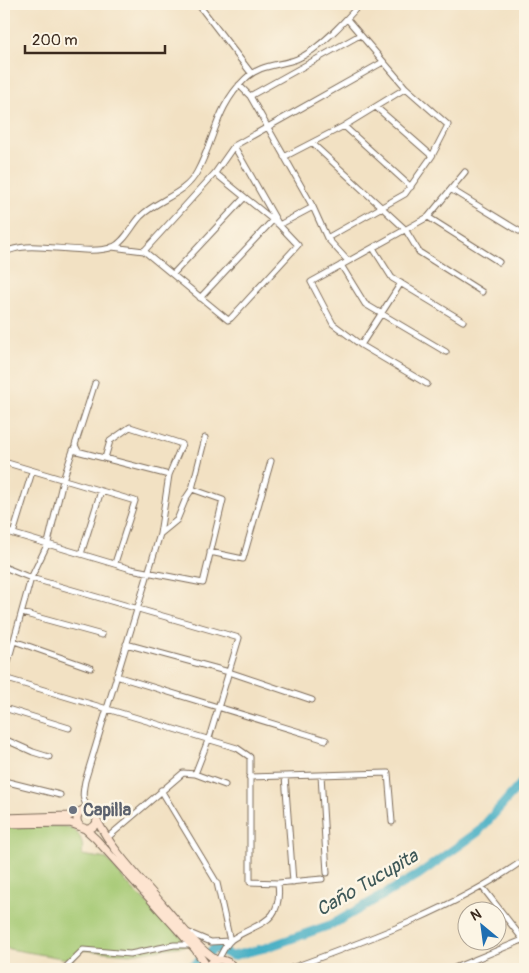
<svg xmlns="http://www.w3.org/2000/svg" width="529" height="973" viewBox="0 0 529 973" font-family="Pangolin,sans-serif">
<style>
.green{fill:#a5c973;stroke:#707a48}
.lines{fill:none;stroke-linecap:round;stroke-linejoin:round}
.river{stroke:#45aec4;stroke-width:9}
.street-casing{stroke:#7b6a58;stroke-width:7}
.secondary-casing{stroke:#7b6a58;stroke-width:9}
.street{stroke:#fff;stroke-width:5}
.secondary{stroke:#fde4d0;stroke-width:7}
.worship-dot{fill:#6b7280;stroke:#fcf5e5;stroke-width:2}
.labels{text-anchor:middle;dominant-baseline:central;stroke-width:5;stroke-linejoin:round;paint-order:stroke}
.worship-label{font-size:18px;font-weight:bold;fill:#5b616d;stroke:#fcf5e5;text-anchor:start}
.water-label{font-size:19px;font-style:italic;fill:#3e5858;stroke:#fcf5e5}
</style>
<rect width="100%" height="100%" fill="#fcf5e5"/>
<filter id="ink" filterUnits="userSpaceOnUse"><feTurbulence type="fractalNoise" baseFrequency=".02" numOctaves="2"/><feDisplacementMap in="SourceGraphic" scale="10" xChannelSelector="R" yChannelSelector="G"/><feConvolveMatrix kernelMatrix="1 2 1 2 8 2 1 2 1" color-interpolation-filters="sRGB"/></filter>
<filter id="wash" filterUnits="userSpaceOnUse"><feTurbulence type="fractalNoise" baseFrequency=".0096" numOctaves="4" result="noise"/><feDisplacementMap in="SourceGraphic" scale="20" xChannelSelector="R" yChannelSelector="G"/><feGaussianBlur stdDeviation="1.12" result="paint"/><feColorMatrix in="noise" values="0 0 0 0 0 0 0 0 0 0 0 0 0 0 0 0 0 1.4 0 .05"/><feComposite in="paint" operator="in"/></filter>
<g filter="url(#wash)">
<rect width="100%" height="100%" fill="#f2e1c3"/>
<path class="green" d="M4 827C16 827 63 824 71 828 81 834 84 844 82 855L107 859 132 889 190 945 130 954 83 950 73 960 4 948Z"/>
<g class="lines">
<path class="river" d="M174 969 193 966 215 948 232 956 265 948 333 924 418 875 478 832 525 779"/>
</g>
</g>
<g filter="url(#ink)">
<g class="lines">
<g class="street-casing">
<path id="street" d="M198 4 251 73
M239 85 250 96 313 207 327 238 348 261
M250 96 360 35
M376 107 432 156
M344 126 411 187
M312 143 405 229 419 252 482 292
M234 146 279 225 313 207
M284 157 344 126 406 88
M452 190 519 231
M428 217 499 262
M327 238 405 194 432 156 448 125 406 88 347 19
M112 247 144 251 228 320 231 318 298 245 279 225 215 173
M373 248 392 278 463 321
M144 251 215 173 234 146 383 62
M4 252C11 250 18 247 26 247 49 245 94 255 113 247 125 242 132 225 141 216 158 199 185 195 197 172 215 139 216 107 245 79 260 64 279 66 297 59 319 50 345 21 360 4
M341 265 365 304 446 352
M173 274 244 198
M200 298 272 221
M361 345 401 283
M427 384 361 345 333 324 311 282 428 217 465 172
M78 451 75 445 95 383
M105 458 110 441 130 427 182 444 169 475
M4 462 135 501 115 563
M4 531 131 569 203 583 223 500 192 489
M13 534 32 472
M210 552 243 559 271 461
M81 554 101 491
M4 567 31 578 239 638 209 738 195 774
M22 613 102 635
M14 641 91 668
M126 644 229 672 312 700
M4 676 31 578 48 543 63 480 73 450 169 475 160 534 177 520 186 498 192 489 205 438
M116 676 326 740
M4 678 237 748 250 757V882L278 883 322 879
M4 708 69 728
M4 739 33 752 49 757
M321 775 327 873
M285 776 293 882
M249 777 388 773 392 822
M4 781 60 795
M161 790 217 883 230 941 211 942 187 932
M89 808C81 800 83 792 85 781L160 534
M107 838 183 773 195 774 225 785
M483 888 525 942
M218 960C222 953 225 945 231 940 257 922 283 925 278 883
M64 969 83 950 130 954 174 945H190
M289 969C368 940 457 908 525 859
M452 969 525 939"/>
</g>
<g class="secondary-casing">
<path id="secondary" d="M77 819a10 10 0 1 1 20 0a10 10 0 1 1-20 0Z
M4 818 69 816 78 812
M97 820C113 852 140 878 163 905 180 924 195 946 216 960
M4 824 70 823 81 827
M84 828 96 839 195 949 204 962 205 969
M206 969C213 957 227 957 235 969"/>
</g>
<use href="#street" class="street"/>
<use href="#secondary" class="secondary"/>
</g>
</g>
<circle class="worship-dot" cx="73" cy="810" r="5"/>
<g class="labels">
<g class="worship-label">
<text x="83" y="810">Capilla</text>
</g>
<g class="water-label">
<text transform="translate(367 883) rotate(-30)">Caño Tucupita</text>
</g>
</g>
<rect width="529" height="973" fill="none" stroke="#fcf5e5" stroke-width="20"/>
<g transform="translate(482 926) rotate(331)"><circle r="24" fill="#fcf5e5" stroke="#afa495"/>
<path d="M0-4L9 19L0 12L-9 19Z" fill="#1f6fb2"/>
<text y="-8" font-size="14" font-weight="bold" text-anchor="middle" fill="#3b2a1e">N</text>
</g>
<path d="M25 45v8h140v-8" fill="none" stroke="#3b2a1e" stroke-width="2.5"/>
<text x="32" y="45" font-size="15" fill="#3b2a1e" stroke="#fcf5e5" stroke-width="4" paint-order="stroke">200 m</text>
</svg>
